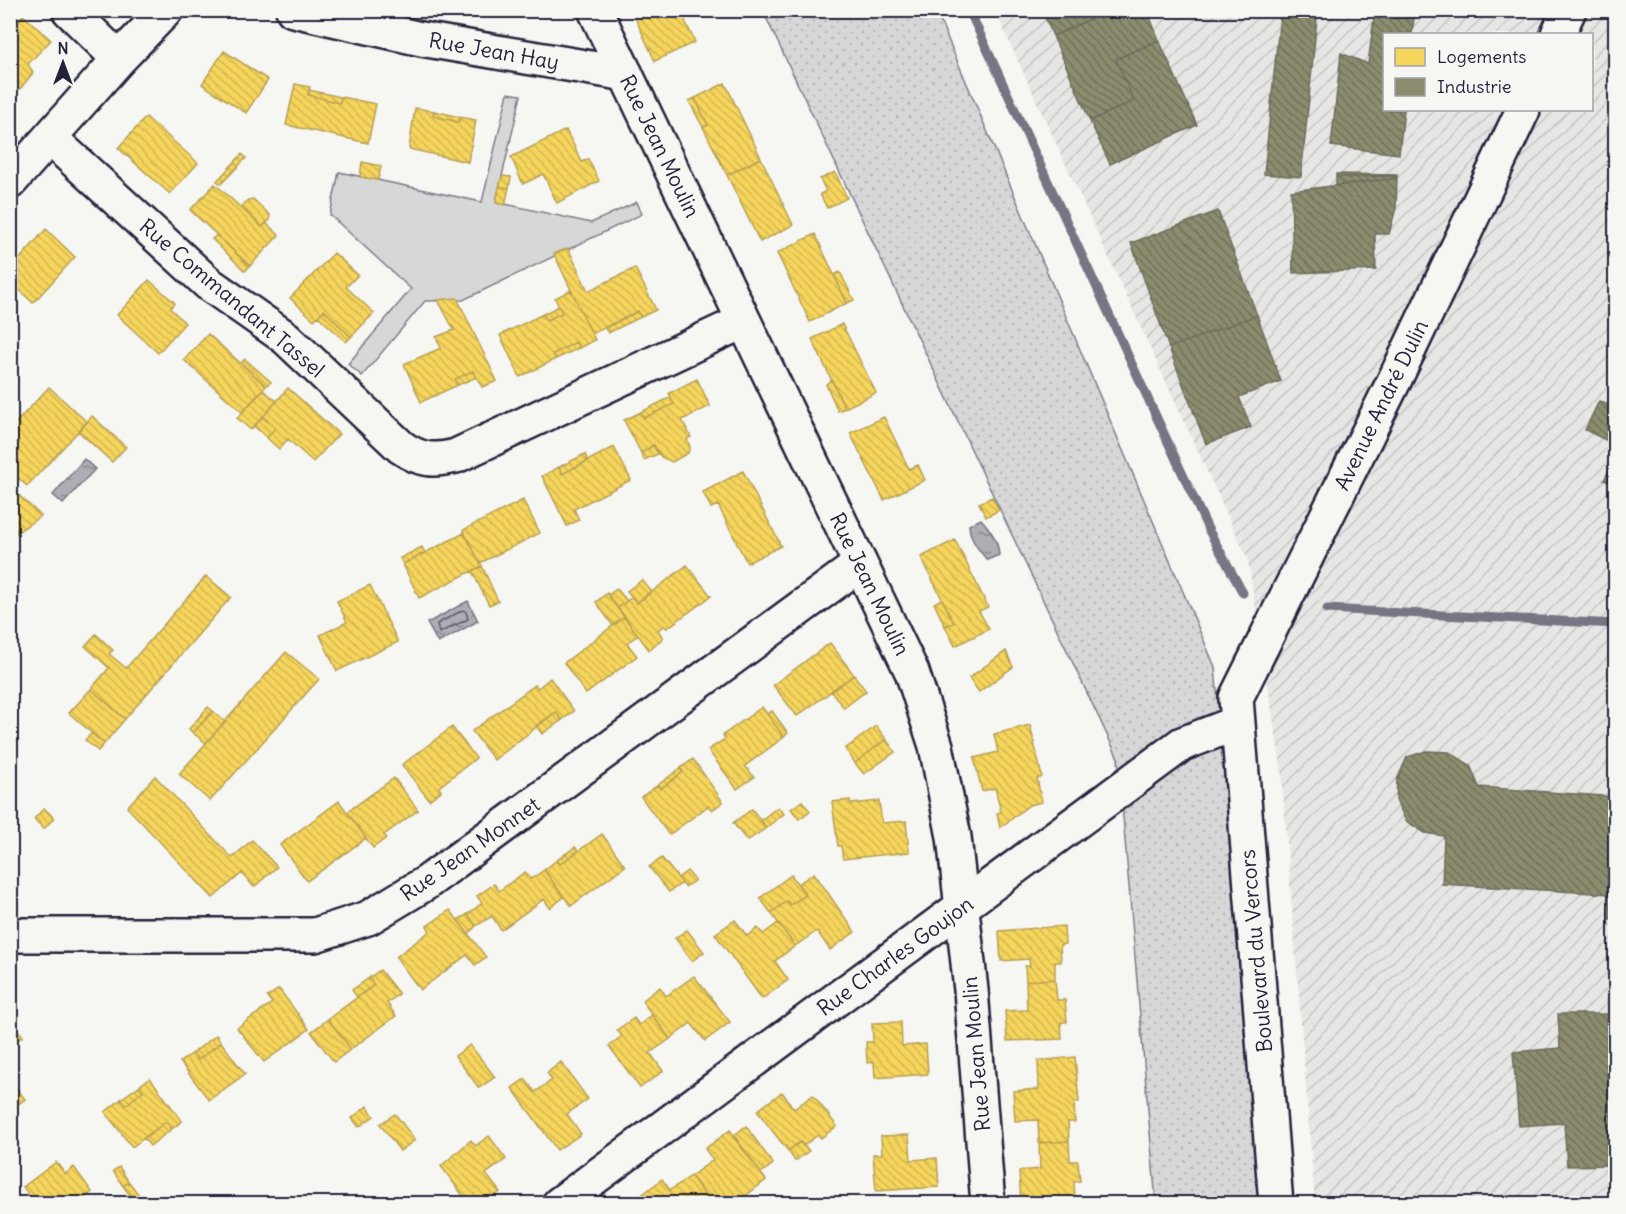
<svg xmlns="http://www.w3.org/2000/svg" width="1626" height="1214" viewBox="0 0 1626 1214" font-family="Delius,sans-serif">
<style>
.industrial{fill:url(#industrial-furrows);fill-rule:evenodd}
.grass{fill:#d7d7d7;stroke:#7c7c89;stroke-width:1.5}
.park{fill:url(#park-dots);stroke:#7c7c89;stroke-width:1.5}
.water{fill:url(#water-ripples);stroke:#757583;stroke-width:1.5}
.homes{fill:url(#homes-back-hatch);stroke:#b69f52;stroke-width:1.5}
.industry{fill:url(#industry-back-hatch);stroke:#6c6c5f;stroke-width:1.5}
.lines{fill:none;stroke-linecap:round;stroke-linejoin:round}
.shore{stroke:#5a5a6b;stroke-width:1.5}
.stream{stroke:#757583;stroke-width:9}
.minor-casing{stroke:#22223b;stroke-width:38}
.minor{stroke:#f6f6f2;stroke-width:33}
.labels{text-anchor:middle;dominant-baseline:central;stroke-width:6;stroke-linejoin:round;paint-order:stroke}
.street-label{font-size:21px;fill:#22223b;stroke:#f6f6f2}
</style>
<defs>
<pattern id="industrial-furrows" width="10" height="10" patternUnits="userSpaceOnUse" patternTransform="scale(1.5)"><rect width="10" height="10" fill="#e6e6e4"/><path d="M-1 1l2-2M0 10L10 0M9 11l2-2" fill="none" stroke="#c5c5c4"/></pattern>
<pattern id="park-dots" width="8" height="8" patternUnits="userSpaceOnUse" patternTransform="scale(1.5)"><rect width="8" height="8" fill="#d7d7d7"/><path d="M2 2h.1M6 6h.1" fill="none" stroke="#b8b8b9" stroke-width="1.8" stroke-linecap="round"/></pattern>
<pattern id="water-ripples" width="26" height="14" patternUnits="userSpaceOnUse" patternTransform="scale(1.5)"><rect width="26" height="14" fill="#adadb3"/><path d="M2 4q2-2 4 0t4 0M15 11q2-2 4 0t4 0" fill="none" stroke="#8c8c93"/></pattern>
<pattern id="homes-back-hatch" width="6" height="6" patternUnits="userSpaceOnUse" patternTransform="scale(1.5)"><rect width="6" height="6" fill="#f6d55c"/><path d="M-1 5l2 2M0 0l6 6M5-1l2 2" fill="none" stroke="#d3b751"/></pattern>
<pattern id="industry-back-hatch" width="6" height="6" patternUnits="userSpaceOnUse" patternTransform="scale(1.5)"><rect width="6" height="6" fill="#8c8c6e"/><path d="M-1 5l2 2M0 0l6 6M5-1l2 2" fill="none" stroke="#72725c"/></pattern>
</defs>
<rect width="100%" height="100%" fill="#f6f6f2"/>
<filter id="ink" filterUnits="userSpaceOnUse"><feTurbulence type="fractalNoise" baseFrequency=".0167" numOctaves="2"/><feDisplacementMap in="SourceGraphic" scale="12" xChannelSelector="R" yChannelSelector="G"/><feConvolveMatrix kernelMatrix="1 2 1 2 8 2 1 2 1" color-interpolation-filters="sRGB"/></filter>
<g filter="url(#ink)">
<path class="industrial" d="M995 11H1615V1203H1315L1281 767 1248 560ZM1384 34H1592V110H1384Z"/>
<path class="grass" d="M508 93 521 95 496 202 591 223 637 202 642 214 463 300 425 301 362 376 348 364 411 289 330 215 339 172 482 202Z"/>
<path class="park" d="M763 11H936L1215 667 1261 1203H1156L1118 758Z"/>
<path class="water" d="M84 459 95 469 63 504 53 495Z
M981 519C990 529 998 540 999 555L987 560C978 549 970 540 969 525Z
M468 601 478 621 438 643 427 623Z"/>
<path class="homes" d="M680 10 695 42 655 61 632 11Z
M23 15 51 40 28 64 33 73 20 89 16 88 10 94V29Z
M224 51 268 80 246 113 202 84Z
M725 83 761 158 727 175 703 127 708 125 695 98Z
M295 84 310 87 308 95 340 103 341 97 376 104 368 143 286 125Z
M309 90 341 97 340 103 308 95Z
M695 98 708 125 703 127 689 101Z
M415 108 434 111 433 116 459 122 460 117 476 120 468 162 409 149Z
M434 111 460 117 459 122 433 116Z
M146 117 198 163 170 194 118 148Z
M566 130 582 162 588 159 599 181 557 203 543 174 523 184 511 157Z
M242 154 246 158 221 184 217 181Z
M761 158 793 225 760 242 727 175Z
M362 162 381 166 378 180 360 177Z
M835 172 847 198 827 208 820 194 826 191 820 179Z
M502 176 511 177 509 188 499 187Z
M215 184 262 227 266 223 279 235 250 266 190 210Z
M499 187 509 188 505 205 496 203Z
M253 199 270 215V220L262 227 241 207 248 200Z
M46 229 75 257 33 303 10 281V262L16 263Z
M815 234 847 303 810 322 777 253Z
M217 235 250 266 245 271 212 239Z
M568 248 588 291 635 268 656 310 641 317 638 311 592 334 554 254Z
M334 253 358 275 346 287 374 313 351 337 324 310 314 320 290 298Z
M840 272 854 300 847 303 834 275Z
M149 280 175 303 170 308 185 323 158 353 117 315Z
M571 290 595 340 579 348 576 342 553 354 556 359 520 377 500 335 543 314 547 320 562 313 555 298Z
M457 298 497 381 482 387 473 371 455 379 458 385 421 402 404 364 441 348 436 337 454 330 438 300Z
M559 306 562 313 547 320 543 314Z
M324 310 351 337 346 342 318 316Z
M638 311 641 317 608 333 605 328Z
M842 324 876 393 845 408 812 339Z
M208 334 266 386 242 412 184 360Z
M576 342 579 348 556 359 553 354Z
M245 359 271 382 266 386 241 363Z
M473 371 477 377 458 385 455 379Z
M697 379 710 406 682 420 691 437 687 439 690 447 688 453 672 462 661 457 654 445 641 453 624 420 641 412 644 418 674 404 669 393Z
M832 380 845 408 838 411 826 384Z
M49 387 87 422 27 486 10 471V429Z
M288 388 339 434 313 462 288 439 279 449 267 438 275 428 263 417Z
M263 390 277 401 251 430 237 418Z
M671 397 674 404 644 418 641 412Z
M92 416 126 447 112 462 78 431Z
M263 417 275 428 267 438 254 426Z
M884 417 909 469 918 465 925 480 884 500 850 433Z
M653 445 658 454 644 460 641 453Z
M614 447 631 480 574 509 579 520 567 526 542 476 559 467 562 474Z
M585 454 588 461 562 474 559 467Z
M743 471 781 546 747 563 718 505 711 508 703 492Z
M10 487 41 516 10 537Z
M992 497 999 510 986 517 979 503Z
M523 500 540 533 480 563 463 530Z
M464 533 482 566 419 598 403 564Z
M955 540 988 607 979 611 989 629 955 646 945 626 954 623 921 557Z
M422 547 425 553 403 564 400 558Z
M687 565 711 596 667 628 664 626 658 630 663 638 649 650 618 608 632 597 637 603Z
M482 566 498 601 489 605 472 571Z
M206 576 231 597 125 719 91 689 109 668 85 646 96 634 113 650 109 654 126 668Z
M642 580 651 591 637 603 627 591Z
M370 585 398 642 337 671 320 635 347 622 337 601Z
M617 589 627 601 618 608 608 595Z
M607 593 624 617 613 626 596 602Z
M942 599 954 623 945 626 934 603Z
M624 617 638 635 627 643 637 656 586 694 564 663Z
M830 643 854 675 797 716 773 685Z
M1006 651 1013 667 979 692 969 678Z
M286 652 319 679 210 801 179 774Z
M854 675 866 691 844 708 831 691Z
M550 678 574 711 562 720 556 712 494 760 472 731 535 685 538 688Z
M91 689 125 719 104 744 69 713Z
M208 707 213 711 193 733 189 729Z
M762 707 784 737 745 766 754 777 737 789 708 750 725 739 723 735Z
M213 711 225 722 206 743 193 733Z
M772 711 788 733 784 737 767 714Z
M556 712 562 720 542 734 536 726Z
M1030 725 1042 777 1037 779 1042 802 1029 805 1000 828 997 813 1001 812 995 788 982 791 974 758 998 752 994 734Z
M876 726 886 739 855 763 845 749Z
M452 727 476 758 439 787 441 791 429 800 402 765Z
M92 733 104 744 98 751 85 740Z
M886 739 895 752 864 774 855 763Z
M693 759 723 802 712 810 708 806 669 835 641 797 658 785 660 789 683 772 681 768Z
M681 768 683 772 660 789 658 785Z
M155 776 232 858 252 840 277 867 254 887 242 873 213 898 127 807Z
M394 778 418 810 384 835 386 838 373 848 347 812Z
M850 800 851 804 879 801 882 823 906 821 909 852 843 859 841 846H838L832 802Z
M339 801 366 838 307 881 280 845Z
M802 801 810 811 799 819 791 809Z
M778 807 784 814 766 828 761 820Z
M44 808 54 818 44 829 34 819Z
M752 809 766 828 747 841 733 823Z
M602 834 625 866 571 906 544 870 557 860 560 864Z
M575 847 579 851 560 864 557 860Z
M662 858 682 883 669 892 649 867Z
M544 870 564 897 550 908 544 899 501 930 492 916 476 926 468 914 482 903 477 896 494 884 499 891 525 872 531 879Z
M687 871 695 880 685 887 678 878Z
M814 873 855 932 830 950 817 931 795 946 771 913 787 901 790 905 806 895 798 884Z
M791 875 806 895 790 905 787 901 771 913 760 898Z
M450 910 486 957 475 965 467 955 420 990 396 957 430 931 427 926Z
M468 914 476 926 468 934 458 920Z
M735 920 747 936 758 928 763 934 778 923 795 946 775 961 788 980 762 999 715 934Z
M1064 926 1065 944 1060 945 1061 962H1055V979L1026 981 1025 966H1030L1029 959 1001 961 999 931Z
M687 930 704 952 692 961 675 938Z
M380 970 399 994 387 1003 396 1016 351 1049 328 1019 374 985 369 978Z
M694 976 730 1022 705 1041 691 1023 670 1039 642 1001 660 987 666 996Z
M369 978 374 985 357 997 352 990Z
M1055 979 1057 1000H1065L1067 1022H1061L1062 1039 1007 1041 1005 1011 1027 1010 1026 981Z
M279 989 309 1029 264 1062 237 1028 272 1003 267 997Z
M652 1015 670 1039 650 1053 663 1071 640 1088 609 1046 622 1036 617 1030 634 1018 639 1025Z
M328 1019 351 1049 334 1062 311 1032Z
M10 1021 23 1036 10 1045Z
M901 1022 902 1046 926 1044 928 1074 875 1078 874 1062 867 1063 866 1042H873L872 1023Z
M216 1035 221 1042 198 1060 193 1053Z
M221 1042 245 1074 209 1100 180 1062 193 1053 198 1060Z
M470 1045 495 1077 479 1088 455 1056Z
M1075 1057 1079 1102H1074L1075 1122H1068L1069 1141 1039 1143 1038 1120 1015 1121 1013 1091 1039 1089 1038 1061Z
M561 1062 588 1099 567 1114 581 1134 557 1150 512 1088 525 1079 535 1092 552 1080 547 1073Z
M150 1078 182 1121 172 1129 166 1122 132 1147 105 1112 121 1099 126 1105 143 1091 139 1086Z
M10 1080 25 1099 10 1110Z
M139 1086 143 1091 126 1105 121 1099Z
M782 1092 794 1109 813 1095 837 1126 821 1138 818 1135 803 1146 800 1142 788 1151 757 1111Z
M367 1106 374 1116 359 1127 352 1118Z
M395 1114 415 1140 400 1151 380 1124Z
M166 1122 172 1129 150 1146 144 1138Z
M746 1126 773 1164 761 1173 733 1136Z
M730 1130 766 1180 735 1204H711L691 1176 713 1160 705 1149Z
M909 1135 911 1160 937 1158 939 1187 876 1191 873 1154H882L881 1136Z
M489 1136 506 1159 486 1174 500 1192 484 1204H469L441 1166 471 1140 475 1146Z
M1069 1141 1070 1161H1078L1080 1181 1074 1182 1075 1198 1021 1202 1019 1171 1040 1169 1039 1143Z
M800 1142 809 1151 795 1161 788 1151Z
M56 1162 65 1174 74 1167 92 1192 77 1204H35L23 1187Z
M119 1167 129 1182 123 1186 113 1171Z
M691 1176 711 1204H642L638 1198 662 1179 670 1190Z
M129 1182 142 1199 136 1203 123 1186Z"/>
<path class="industry" d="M1042 10H1110L1053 36Z
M1110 10H1147L1159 40 1116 59 1134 101 1090 121 1053 36Z
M1375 10H1415L1412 34H1384V110H1404L1399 154 1331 146 1341 53 1368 64Z
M1280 14 1317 18 1301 177 1264 174Z
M1159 40 1197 125 1110 164 1090 121 1134 101 1116 59Z
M1336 174 1397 175V176L1336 177Z
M1397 176V178L1336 186V177Z
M1397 178 1396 208 1389 234H1375L1376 270 1293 273 1291 191Z
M1218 211 1257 315 1169 348 1131 243Z
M1257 315 1281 381 1239 397 1251 427 1206 444 1169 348Z
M1599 401 1616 409V445L1585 430Z
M1616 457V485L1604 480Z
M1426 751 1449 752 1470 765 1479 787 1616 797V919H1609L1610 894 1442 884 1444 836 1425 833 1406 821 1396 800 1397 780 1407 757Z
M1558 1014H1616V1165L1567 1166 1564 1123 1519 1126 1513 1052 1560 1048Z"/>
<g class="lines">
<path class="shore" d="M463 610 466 612 468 619 439 633 437 624Z"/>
<path class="stream" d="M969 10 1208 529 1243 593
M1327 609 1616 624"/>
<g class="minor-casing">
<path id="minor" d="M69 10 119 59
M293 10 421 39 626 74
M595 10 912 672 936 746 954 837 971 990 988 1204
M1558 34 1569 10
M50 138 209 284 286 338 401 447C421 461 434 461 456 456L744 321
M10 182 119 59 166 10
M10 935H315L368 918 426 883 860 564
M559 1204 1182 744 1237 723
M1276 1204 1236 698 1397 375 1523 110"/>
</g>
<use href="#minor" class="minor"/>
</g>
</g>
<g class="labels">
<g class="street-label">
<text transform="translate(494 51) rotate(10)">Rue Jean Hay</text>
<text transform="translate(660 146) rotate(64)">Rue Jean Moulin</text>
<text transform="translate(232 298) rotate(40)">Rue Commandant Tassel</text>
<text transform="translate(1381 405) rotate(-64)">Avenue André Dulin</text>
<text transform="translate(870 584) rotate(64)">Rue Jean Moulin</text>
<text transform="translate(470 849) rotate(-35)">Rue Jean Monnet</text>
<text transform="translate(1256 951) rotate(-95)">Boulevard du Vercors</text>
<text transform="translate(895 956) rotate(-36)">Rue Charles Goujon</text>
<text transform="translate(976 1054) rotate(-95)">Rue Jean Moulin</text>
</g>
</g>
<rect width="1626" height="1214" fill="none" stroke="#f6f6f2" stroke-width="36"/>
<rect x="18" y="18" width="1590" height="1178" fill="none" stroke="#22223b" stroke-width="2" filter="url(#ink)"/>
<rect x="1383" y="33" width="210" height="78" fill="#f6f6f2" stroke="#a1a1a9" stroke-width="1.5"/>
<rect x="1395" y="48" width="30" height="18" fill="#f6d55c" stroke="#a1a1a9" stroke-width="1.5"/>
<text x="1437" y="63" font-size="18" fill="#22223b">Logements</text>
<rect x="1395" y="78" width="30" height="18" fill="#8c8c6e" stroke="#a1a1a9" stroke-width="1.5"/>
<text x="1437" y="93" font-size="18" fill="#22223b">Industrie</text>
<g transform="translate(63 63)" stroke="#f6f6f2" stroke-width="4.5" paint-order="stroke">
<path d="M0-4.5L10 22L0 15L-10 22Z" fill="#22223b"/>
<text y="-9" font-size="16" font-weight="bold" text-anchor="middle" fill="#22223b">N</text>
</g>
</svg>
